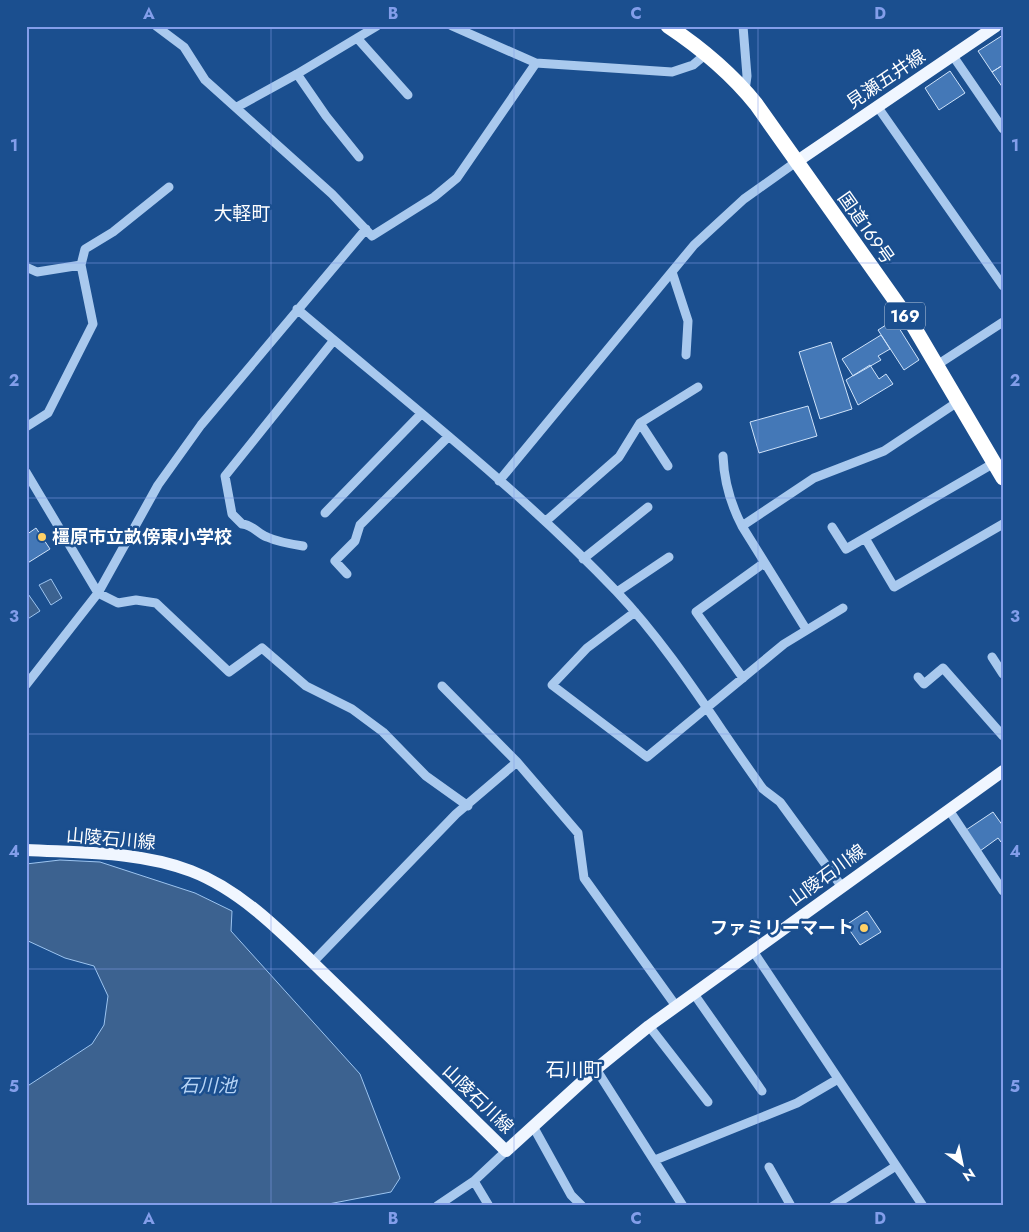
<svg xmlns="http://www.w3.org/2000/svg" width="1029" height="1232" viewBox="0 0 1029 1232" font-family="Jost,'Noto Sans JP',sans-serif">
<style>
.water{fill:#3c6290;stroke:#9cc4f0}
.building{fill:#4478b7;stroke:#cfe3fa}
.lines{fill:none;stroke-linecap:round;stroke-linejoin:round}
.minor{stroke:#a9c9ee;stroke-width:9}
.major{stroke:#f0f6ff;stroke-width:12}
.highway{stroke:#fff;stroke-width:15}
.grid{fill:none;stroke:#839eea;stroke-width:1;stroke-opacity:0.55}
.poi-dot{fill:#ffd166;stroke:#1b4f8f;stroke-width:2}
.labels{text-anchor:middle;dominant-baseline:central;stroke-width:5;stroke-linejoin:round;paint-order:stroke}
.shield{fill:#1b4f8f;stroke:#bbcadd;stroke-width:1}
.shield-label{font-size:16px;font-weight:bold;fill:#fff}
.street-label{font-size:18px;fill:#fff;stroke:#1b4f8f}
.poi-label{font-size:18px;font-weight:bold;fill:#fff;stroke:#1b4f8f;text-anchor:start}
.neighbourhood-label{font-size:19px;fill:#fff;stroke:#1b4f8f}
.water-label{font-size:19px;font-style:italic;fill:#b5d3f5;stroke:#1b4f8f}
.neatline{fill:none;stroke:#839eea;stroke-width:2}
.grid-label{font-size:16px;text-anchor:middle;font-weight:bold;fill:#839eea}
</style>
<rect width="100%" height="100%" fill="#1b4f8f"/>
<path class="water" d="M51 579 62 598 51 605 39 585Z
M26 591 40 611 26 620Z
M60 860 100 862 195 893 232 911 231 931 360 1074 400 1178 391 1192 318 1206H26V1087L92 1044 104 1025 108 996 94 966 65 958 26 940V864Z"/>
<path class="building" d="M1003 35V65L992 72 978 51Z
M1003 65V88L992 72Z
M950 71 965 93 939 110 925 88Z
M894 320 919 360 904 370 878 330Z
M881 335 890 349 878 356 881 360 853 376 842 359Z
M831 342 852 409 820 419 799 352Z
M870 365 879 379 886 374 893 384 858 405 846 380Z
M808 406 817 436 759 453 750 422Z
M36 528 50 549 26 564V535Z
M993 812 1003 826V841L1001 842 998 838 980 851 966 830Z
M867 911 881 932 860 945 846 925Z"/>
<g class="lines">
<path class="minor" d="M156 26 184 47 205 80 332 194 372 236 434 197 457 178 536 63
M452 26 536 63 672 72 693 65 706 54
M743 26 747 76 745 90
M357 38 408 95
M953 56 1003 129
M297 74 326 116 359 157
M877 106 1003 286
M237 107 297 74 377 26
M26 267 37 272 81 265
M672 272 688 321 686 355
M297 309C404 400 520 490 617 592 672 650 716 724 763 789L780 802 842 887
M937 365 1003 322
M640 423 668 466
M26 427 48 413 93 324 81 265 85 249 113 232 169 187
M723 456C724 481 730 503 742 526
M26 472 98 593 118 603 136 600 156 603 229 672 262 648 306 686 352 709 383 732 426 776 468 806
M499 481 694 245 744 199 796 162
M325 513 421 414
M546 521 619 457 640 423 698 387
M832 527 846 549 994 463
M865 538 894 587 1003 524
M303 546C290 544 278 542 267 537 257 533 253 525 242 524L232 514 225 476 334 340
M583 559 648 507
M347 574 335 561 355 541 360 525 448 437
M617 592 669 557
M635 612 587 648 552 685 647 757 784 644 843 608
M806 629 742 526 814 478 884 451 959 401
M992 657 1003 674
M918 677 924 684 943 668 1003 736
M743 678 696 612 764 563
M26 685 98 593 158 485 201 425 366 229
M442 686 517 762 578 833 584 878 676 1006
M949 810 1003 891
M753 951 923 1206
M313 962 456 814 517 762
M694 994 762 1091
M649 1026 708 1102
M596 1069 683 1206
M534 1128 571 1195 582 1206
M655 1160 797 1103 838 1079
M769 1167 791 1206
M474 1181 489 1206
M437 1206 474 1181 506 1151
M833 1206 896 1166"/>
<path class="major" d="M796 162 996 26
M26 850C81 853 139 851 191 871 246 892 291 942 333 982 391 1038 449 1095 506 1151L596 1069 649 1026 1003 771"/>
<path class="highway" d="M668 26C701 48 731 73 756 104L914 327 1003 478"/>
</g>
<path class="grid" d="M271 26V1206M514 26V1206M758 26V1206M26 263H1003M26 498H1003M26 734H1003M26 969H1003"/>
<g class="poi-dot">
<circle cx="42" cy="537" r="5"/>
<circle cx="864" cy="928" r="5"/>
</g>
<g class="labels">
<rect class="shield" x="885" y="302.5" width="40" height="27" rx="4"/>
<g class="shield-label">
<text x="905" y="316">169</text>
</g>
<g class="street-label">
<text transform="translate(886 79) rotate(-34)">見瀬五井線</text>
<text transform="translate(866 228) rotate(55)">国道169号</text>
<text transform="translate(111 839) rotate(5)">山陵石川線</text>
<text transform="translate(827 875) rotate(-36)">山陵石川線</text>
<text transform="translate(478 1099) rotate(44)">山陵石川線</text>
</g>
<g class="poi-label">
<text x="52" y="537">橿原市立畝傍東小学校</text>
<text x="854" y="928" text-anchor="end">ファミリーマート</text>
</g>
<g class="neighbourhood-label">
<text x="242" y="213">大軽町</text>
<text x="574" y="1069">石川町</text>
</g>
<g class="water-label">
<text x="208" y="1085">石川池</text>
</g>
</g>
<rect width="1029" height="1232" fill="none" stroke="#1b4f8f" stroke-width="55"/>
<g transform="translate(962 1164) rotate(147)" stroke="#1b4f8f" stroke-width="4" paint-order="stroke">
<path d="M0-4L9 19L0 12L-9 19Z" fill="#ffffff"/>
<text y="-8" font-size="14" font-weight="bold" text-anchor="middle" fill="#ffffff">N</text>
</g>
<rect x="28" y="28" width="974" height="1176" class="neatline"/>
<g class="grid-label">
<text x="149" y="19">A</text>
<text x="393" y="19">B</text>
<text x="636" y="19">C</text>
<text x="880" y="19">D</text>
<text x="14" y="151">1</text>
<text x="1015" y="151">1</text>
<text x="14" y="386">2</text>
<text x="1015" y="386">2</text>
<text x="14" y="622">3</text>
<text x="1015" y="622">3</text>
<text x="14" y="857">4</text>
<text x="1015" y="857">4</text>
<text x="14" y="1092">5</text>
<text x="1015" y="1092">5</text>
<text x="149" y="1224">A</text>
<text x="393" y="1224">B</text>
<text x="636" y="1224">C</text>
<text x="880" y="1224">D</text>
</g>
</svg>
